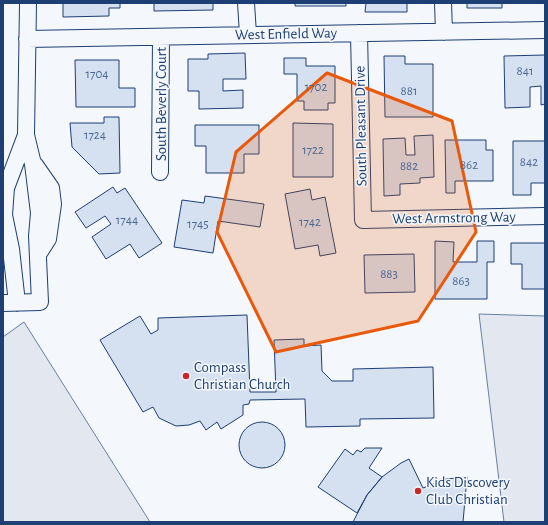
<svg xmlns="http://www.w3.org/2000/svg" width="548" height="525" viewBox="0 0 548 525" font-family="'Alegreya Sans',sans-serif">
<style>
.parking{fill:#e3e8f0;stroke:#687fa3}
.building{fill:#d5e0f0;stroke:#1d3f73}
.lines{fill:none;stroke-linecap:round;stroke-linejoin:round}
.minor-casing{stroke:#1d3f73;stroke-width:18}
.minor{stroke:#f4f7fb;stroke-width:16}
.marked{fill:#e8590c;fill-opacity:0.2;stroke:#e8590c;stroke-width:3;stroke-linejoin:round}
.poi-dot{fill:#c62828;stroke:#f4f7fb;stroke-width:1.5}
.labels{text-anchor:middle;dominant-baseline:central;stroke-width:3;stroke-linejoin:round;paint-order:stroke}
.number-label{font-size:13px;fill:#4b6792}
.street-label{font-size:15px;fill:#1d3f73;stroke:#f4f7fb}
.poi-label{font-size:15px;fill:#1d3f73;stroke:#f4f7fb;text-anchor:start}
</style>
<rect width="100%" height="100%" fill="#f4f7fb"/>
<path class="parking" d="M479 314 545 316V522H504Z
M24 322 150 522H3V337Z"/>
<path class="building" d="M63 3H120V8H109V16L63 17Z
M154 3H213V10L154 11Z
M295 3H346V6H295Z
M366 3H407V12H365Z
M467 3H502V8H467Z
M245 53 246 79H223V91L243 90V108L199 109V91H188V59H208V54Z
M545 55V104L541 105V86L530 87V107L505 108 504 56Z
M384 56H405V64H433V117H385Z
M284 58H306V66H335V103H328V110H304V101H297V74H284Z
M75 60H119V88H135V107H76Z
M104 117H119L120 173 99 174 72 147 70 123H104Z
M293 123 333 124V177H293Z
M195 125H259V154H244V173H206V146H195Z
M433 135 434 177 420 178V183L400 184V195L384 196 383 139 405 138 406 155H415L414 136Z
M445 140H486V150H493V181H455V193H446Z
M513 141H545V183H531V195H513Z
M113 187 117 193 125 188 162 243 139 258 130 244 106 259 92 237 111 224 105 216 86 228 75 212Z
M310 189 312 200 325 197 336 253 320 256 318 245 295 249 285 194Z
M205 196 264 204 260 227 218 221 213 253 174 247 182 200 204 203Z
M435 241 454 242 453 262H477V241H494V262H487V299H435Z
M511 243H545V289H522V264H511Z
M414 254 415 292 365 293 364 255Z
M247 315 250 392H276L274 340 304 339V346L321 345 322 371 332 381H353V369L433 367 434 418 360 419V426L306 427 305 399 250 400 249 404 243 405V415L221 429 217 422 206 430 200 421 189 425 176 426 159 418 153 407 143 412 100 340 140 316 151 334 158 330V318Z
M239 445a23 23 0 1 1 46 0a23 23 0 1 1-46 0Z
M365 448H382L369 468 382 477 367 495 357 513 318 487 345 449 353 455 357 450 361 452Z
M409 459 423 488 446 479 467 477 463 522H465H353L367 495 382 477 401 463Z"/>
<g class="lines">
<g class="minor-casing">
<path id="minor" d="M246 3 248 34
M443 3 444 32
M359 33 363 220 545 216
M27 39 545 30
M35 165 51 188 53 204 48 239 39 253
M160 172 161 37
M3 303 40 302 37 236 39 213 33 164 26 135 28 3
M17 303 11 249 4 215 6 188 26 135"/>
</g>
<use href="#minor" class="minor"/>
</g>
<path class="marked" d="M327 73 452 121 476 232 418 321 276 352 217 232 236 152Z"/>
<g class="poi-dot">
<circle cx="186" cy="376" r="4"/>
<circle cx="418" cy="491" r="4"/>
</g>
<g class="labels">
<g class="number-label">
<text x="525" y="71">841</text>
<text x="97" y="74">1704</text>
<text x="316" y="87">1702</text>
<text x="409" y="91">881</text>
<text x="95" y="135">1724</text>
<text x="313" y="150">1722</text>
<text x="529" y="162">842</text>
<text x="469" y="165">862</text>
<text x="409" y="166">882</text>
<text x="127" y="220">1744</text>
<text x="310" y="222">1742</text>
<text x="198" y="224">1745</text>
<text x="389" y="274">883</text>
<text x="461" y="281">863</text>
</g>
<g class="street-label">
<text transform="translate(286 34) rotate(-1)">West Enfield Way</text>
<text transform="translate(161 104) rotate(-90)">South Beverly Court</text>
<text transform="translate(361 126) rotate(-91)">South Pleasant Drive</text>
<text transform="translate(454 218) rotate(-1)">West Armstrong Way</text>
</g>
<g class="poi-label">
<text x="194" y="367">Compass<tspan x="194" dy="17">Christian Church</tspan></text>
<text x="426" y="482">Kids Discovery<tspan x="426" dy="17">Club Christian</tspan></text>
</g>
</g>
<rect width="548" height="525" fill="none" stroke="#1d3f73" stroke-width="8"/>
</svg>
